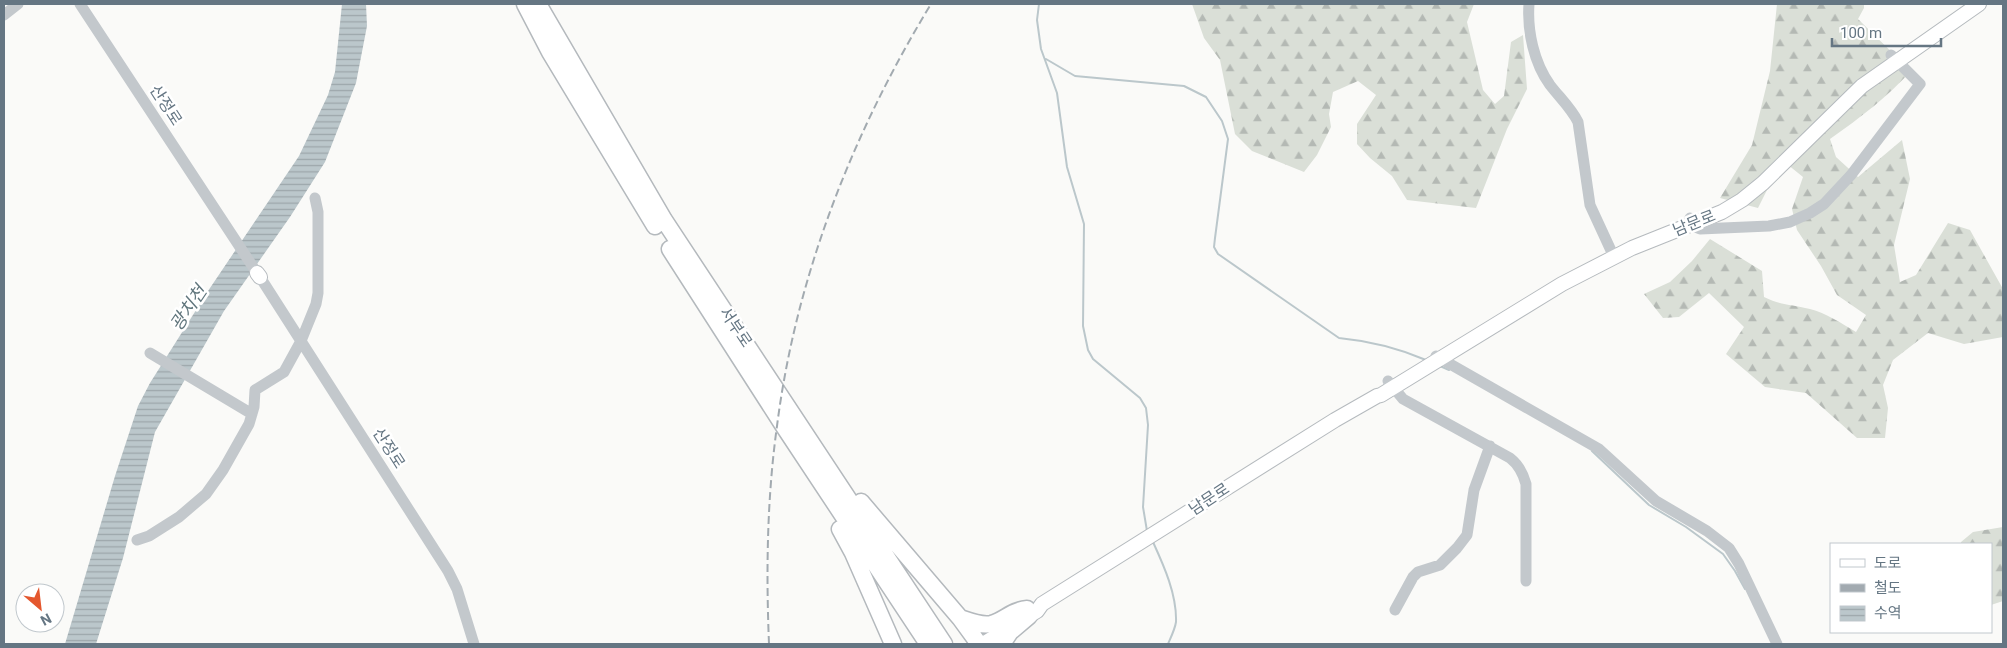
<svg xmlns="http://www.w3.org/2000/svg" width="2007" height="648" viewBox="0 0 2007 648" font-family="Roboto,'Noto Sans KR',sans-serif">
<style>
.forest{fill:url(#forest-firs)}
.water{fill:url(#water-rules)}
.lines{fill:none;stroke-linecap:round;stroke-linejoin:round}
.stream{stroke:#bbc7cb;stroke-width:2}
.major-casing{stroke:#b5babe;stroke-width:16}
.highway-casing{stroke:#b4b9bd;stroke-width:19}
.minor{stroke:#c3c8cc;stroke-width:11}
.major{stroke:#fff;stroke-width:14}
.highway{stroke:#fff;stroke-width:16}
.rail{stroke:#a2aab0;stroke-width:2;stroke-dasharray:8 4;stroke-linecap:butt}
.labels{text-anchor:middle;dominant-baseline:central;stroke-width:5;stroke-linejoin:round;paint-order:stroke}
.street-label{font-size:16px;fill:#657683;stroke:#fff}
.water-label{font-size:18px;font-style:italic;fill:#60757c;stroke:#fff}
</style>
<defs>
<pattern id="forest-firs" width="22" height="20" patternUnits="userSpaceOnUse" patternTransform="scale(1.25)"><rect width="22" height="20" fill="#dadfd7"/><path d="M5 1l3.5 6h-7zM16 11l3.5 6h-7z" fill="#b4b9b4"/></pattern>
<pattern id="water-rules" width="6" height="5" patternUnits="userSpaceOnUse" patternTransform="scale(1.25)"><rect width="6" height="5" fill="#bbc7cb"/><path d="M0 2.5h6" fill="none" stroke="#9ca6aa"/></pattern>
</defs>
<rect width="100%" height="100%" fill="#fafaf8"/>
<path class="forest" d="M1192 4H1474L1467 22 1483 90 1495 104 1504 96 1511 42 1523 35 1527 89 1507 129 1476 208 1407 200 1392 176 1370 158 1357 144V124L1376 95 1358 81 1333 92 1329 114 1331 127 1317 155 1304 172 1252 151 1235 134 1220 60 1204 38Z
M1777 4H1864V8L1858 19 1911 71C1887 97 1860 118 1830 139L1836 157 1858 177 1902 140 1910 179 1894 245 1900 282 1916 275 1948 223 1970 230 2003 289V337L1964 344 1928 333 1893 360 1883 385 1888 408 1885 438H1857L1806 393 1765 387 1726 354 1744 327 1709 293 1679 317 1663 318 1644 294 1670 282 1692 261 1710 239 1762 271 1764 297C1783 306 1791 304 1810 309 1826 313 1841 323 1856 332L1866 315 1837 295 1821 266 1797 230 1792 209 1803 177 1782 160 1758 208 1720 198 1752 145 1770 71Z
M2003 527V601L1991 605V544H1961V542L1973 532Z"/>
<path class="water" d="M342 4H366L367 26 356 83 325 162 290 217 224 311 155 432 123 558 96 644H65L115 476 138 406 150 383 210 288 299 156 328 95 335 72Z"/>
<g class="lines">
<path class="stream" d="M1039 4 1037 20 1041 49 1057 93 1067 167 1084 224 1083 326 1088 350 1093 359 1140 398 1146 408 1148 425 1143 507 1147 531
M1046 59 1075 76 1184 86 1206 97 1222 121 1228 139 1215 238 1214 247 1218 254 1339 338C1370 341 1398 348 1426 360
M1440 366 1449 370
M1592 451 1649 505 1686 527 1723 554 1735 571 1745 589
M1153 542C1164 566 1177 595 1176 622 1175 629 1171 637 1168 644"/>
<g class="major-casing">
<path id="major" d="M257 273 260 277
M983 644 1037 611 1042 604 1335 420 1377 396 1381 395 1562 284 1632 248 1722 212 1742 200 1763 183 1862 86 1979 4"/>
</g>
<g class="highway-casing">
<path id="highway" d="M525 4 550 52 655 226
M538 4 664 220 944 644
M670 249 785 428 928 644
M861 502 960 618 979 644
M840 529 853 553 893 644
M960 618C969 621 981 626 991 624 1004 621 1012 610 1027 609
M1002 644 1010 632 1029 616"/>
</g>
<path class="minor" d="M80 4 257 273
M1529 4C1527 31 1534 63 1550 85 1560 98 1571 108 1578 122L1590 205 1614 257
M4 15 18 4
M1690 218 1695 227 1700 229 1769 226 1790 222 1810 213 1824 204 1851 175 1920 84 1891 55
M260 277 448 571 457 589 474 644
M150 353 252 414
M1436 356 1599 449 1656 501 1707 531 1729 548 1739 564 1777 644
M1388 381 1403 399 1510 458C1519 465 1523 473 1526 484V581
M137 540 149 536 179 517 206 494 223 470 249 424 254 407 255 390 284 372 301 341 316 304 318 293V212L315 198
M1395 610 1413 577 1418 572 1440 565 1457 548 1467 535 1474 490 1490 446"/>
<use href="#major" class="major"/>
<use href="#highway" class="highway"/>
<path class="rail" d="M769 644C766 571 767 498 777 426 796 276 853 132 931 4"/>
</g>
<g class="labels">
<g class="street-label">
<text transform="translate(166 105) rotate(57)">산정로</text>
<text transform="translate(1694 223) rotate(-22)">남문로</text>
<text transform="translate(736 327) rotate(56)">서부로</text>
<text transform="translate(389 448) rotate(57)">산정로</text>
<text transform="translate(1209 499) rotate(-33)">남문로</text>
</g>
<g class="water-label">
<text transform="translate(188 308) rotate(-56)">광치천</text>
</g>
</g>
<rect width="2007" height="648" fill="none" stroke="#657683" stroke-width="10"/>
<rect x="1830" y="543" width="162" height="90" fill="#ffffff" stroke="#c1c8cd"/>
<rect x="1840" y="559" width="25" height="8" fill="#ffffff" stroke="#c1c8cd"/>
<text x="1874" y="568" font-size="15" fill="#657683">도로</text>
<rect x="1840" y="584" width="25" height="8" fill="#a2aab0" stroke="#c1c8cd"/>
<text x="1874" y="593" font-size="15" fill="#657683">철도</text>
<rect x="1840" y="606" width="25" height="15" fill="url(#water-rules)" stroke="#c1c8cd"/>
<text x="1874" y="618" font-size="15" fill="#657683">수역</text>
<g transform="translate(40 608) rotate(152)"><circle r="24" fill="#ffffff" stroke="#c1c8cd"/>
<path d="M0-4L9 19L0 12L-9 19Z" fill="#e4572e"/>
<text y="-8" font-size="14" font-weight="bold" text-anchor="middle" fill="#657683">N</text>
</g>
<path d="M1832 38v8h109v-8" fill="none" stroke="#657683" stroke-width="2.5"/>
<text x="1840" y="38" font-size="15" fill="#657683" stroke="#ffffff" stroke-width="4" paint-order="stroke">100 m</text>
</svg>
